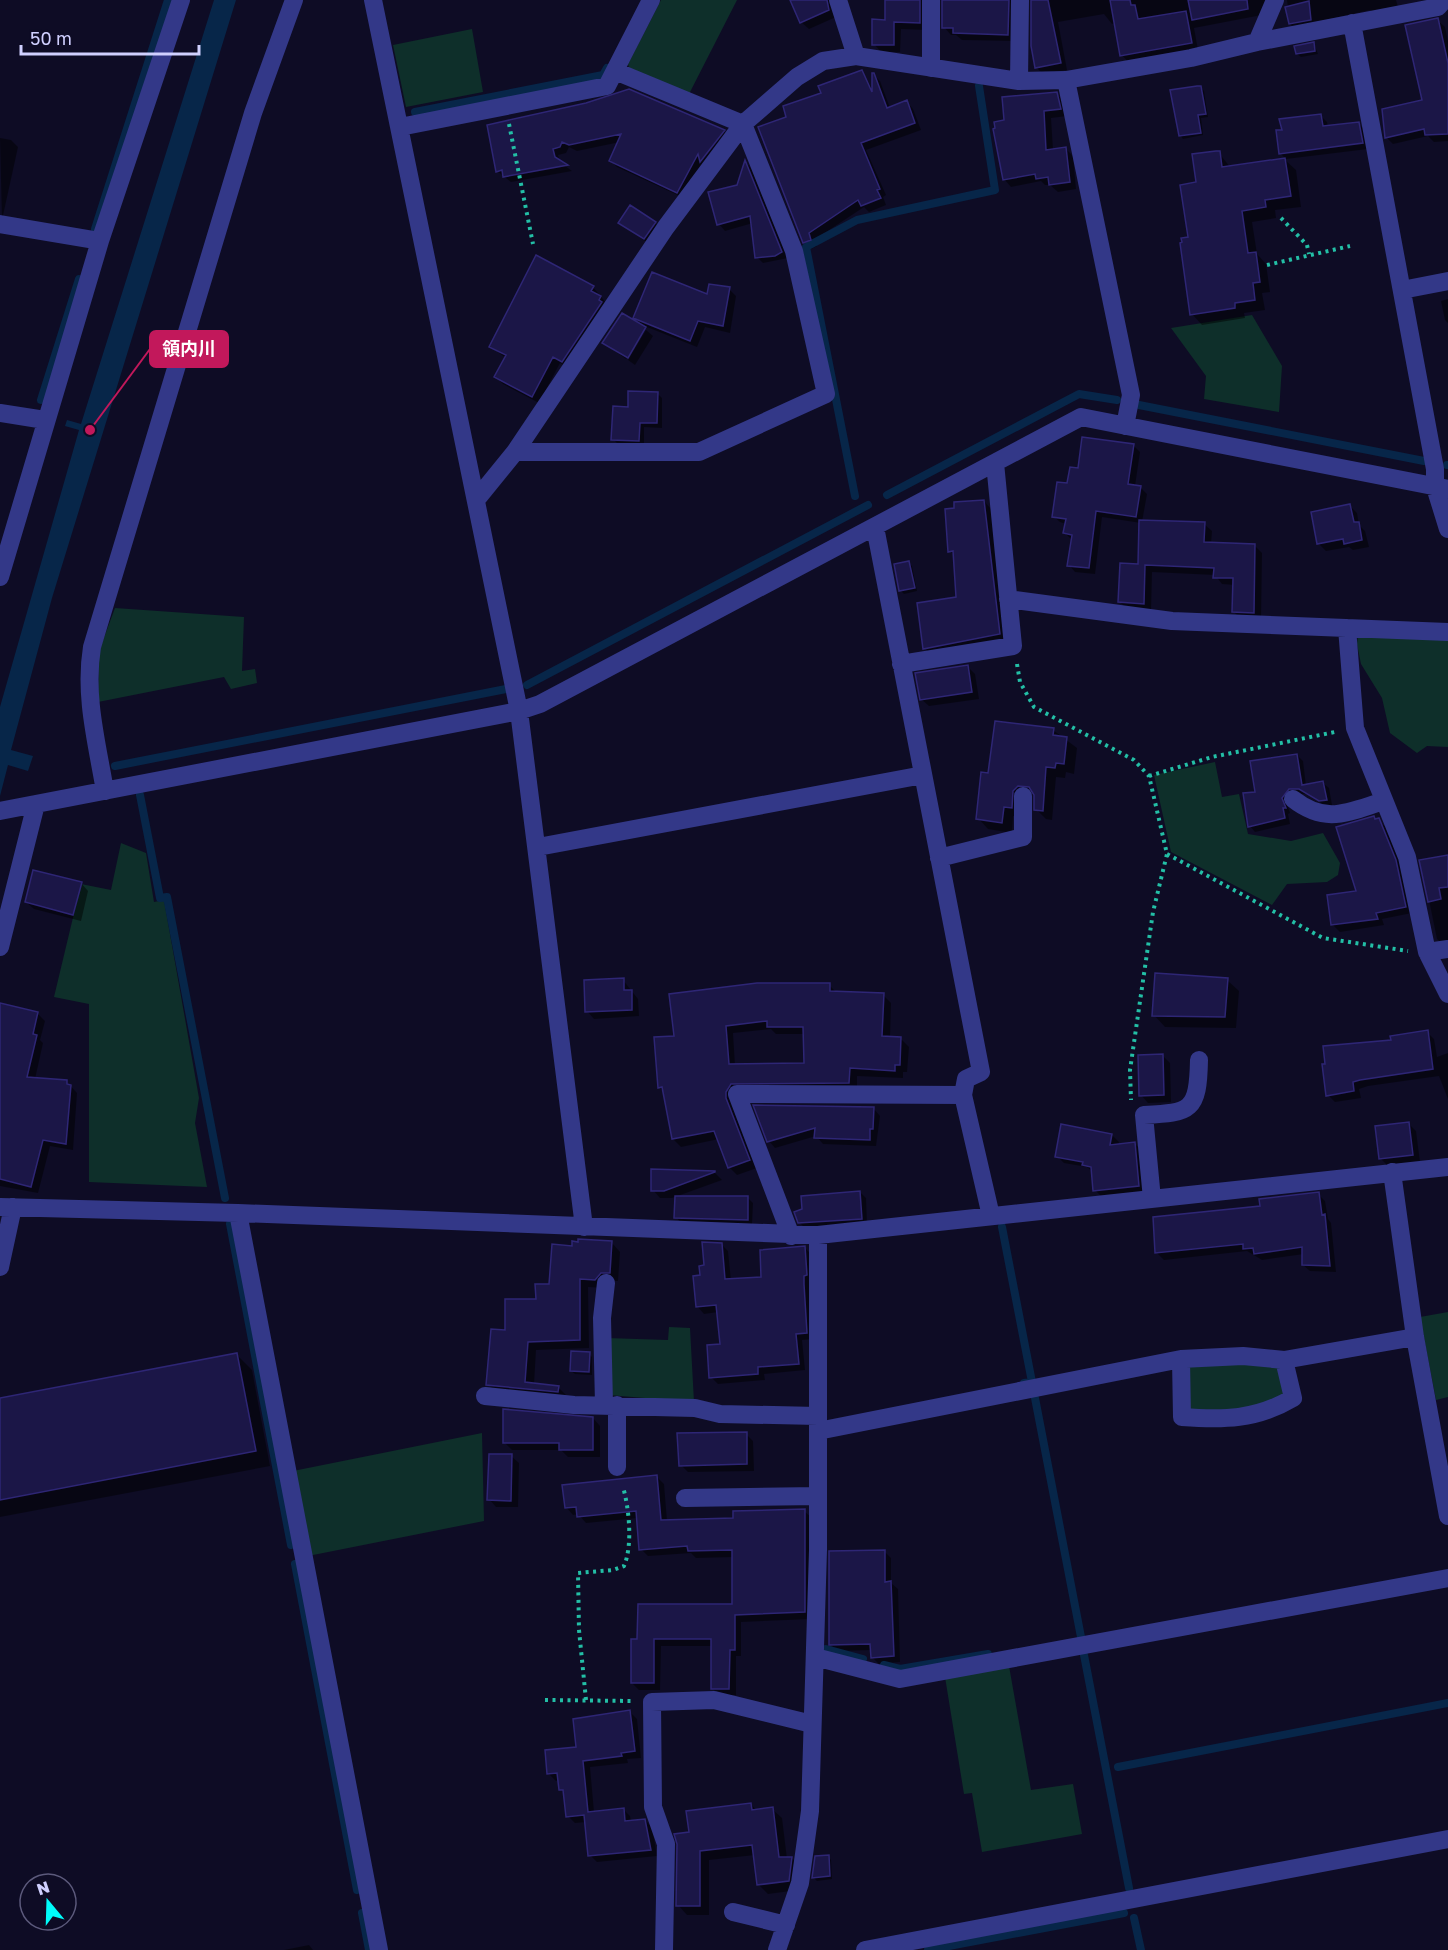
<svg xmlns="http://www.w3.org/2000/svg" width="1448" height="1950" viewBox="0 0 1448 1950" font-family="'Golos Text','Noto Sans JP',sans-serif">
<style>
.green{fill:#0e2f2a}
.water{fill:#072649}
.shadow{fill:#0007;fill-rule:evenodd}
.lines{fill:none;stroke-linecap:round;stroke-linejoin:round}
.stream{stroke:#072649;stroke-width:8}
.building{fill:#1b1647;stroke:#2e2675;stroke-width:1.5;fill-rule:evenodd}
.path{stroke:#23bfa6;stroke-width:4;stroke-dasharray:3 4.5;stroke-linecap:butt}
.minor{stroke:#333888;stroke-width:18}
.leader{fill:none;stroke:#c2185b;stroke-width:2}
.callout-dot{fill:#c2185b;stroke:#0e0c25;stroke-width:2}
.callout{fill:#c2185b;stroke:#c2185b;stroke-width:2}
.callout-label{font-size:18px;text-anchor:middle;font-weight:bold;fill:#fff}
</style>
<rect width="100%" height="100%" fill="#0e0c25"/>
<path class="green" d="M661 0H737L688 96 630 70 628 64Z
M472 29 483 92 406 107 393 45Z
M1252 315 1282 366 1279 412 1204 399 1206 376 1171 328Z
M115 608 244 617 242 671 255 669 257 683 231 689 224 677 98 702 99 651Z
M1358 636 1448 639V747L1427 746 1417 753 1390 733 1382 698 1361 664 1357 644Z
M1215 762 1222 797 1239 794 1248 834 1291 841 1323 833 1340 863 1338 875 1327 882 1287 884 1272 905 1171 852 1154 775Z
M121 843 146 853 154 902 164 900 199 1098 195 1123 207 1187 89 1182V1004L54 997 81 884 111 890Z
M1448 1312V1397L1436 1400 1420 1317Z
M669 1327 690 1328 694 1402 608 1395 606 1338 668 1340Z
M1246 1363 1282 1366 1289 1396 1273 1406 1185 1413V1365Z
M482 1433 484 1521 308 1556 293 1471Z
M1009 1666 1031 1790 1073 1784 1082 1834 982 1852 972 1793 964 1794 945 1677Z"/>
<path class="water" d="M214 0H236L52 598 11 750 33 756 28 771 8 765 0 796V707L79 430 65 426 67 420 81 424Z"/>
<path class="shadow" d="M792 0H835L836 17 809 29 801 22Z
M886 0H931L926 30 901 29 900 52H881L874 44 886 21Z
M943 0H1019L1015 41 962 40 956 35H951L944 27Z
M1033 0H1275L1267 14 1194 28 1198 50 1129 63 1122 55 1116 23 1112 24 1104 14 1058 22 1067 70 1043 74 1036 67Z
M1287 0H1396L1399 10 1376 16 1370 10 1317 22 1297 31 1290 24Z
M1437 20 1445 27 1448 41V141L1434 142 1428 136 1393 144 1386 137 1424 101Z
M1314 44 1318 54 1301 57 1297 54Z
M862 72 873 90V74L880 81 890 108 907 102 913 109 921 130 866 150 886 195 883 197 886 205 869 212 864 207 814 240 817 246 811 249 804 242 788 117 822 94Z
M1201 87 1204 91 1208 117 1201 118 1203 135 1183 139 1180 135Z
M1056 94 1064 101 1067 116 1051 118 1053 150 1066 149 1073 156 1076 189 1058 192 1050 185H1045L1041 181 1011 187 1004 179 1006 121Z
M1321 116 1327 122 1328 127 1358 123 1364 129 1368 149 1286 159 1280 153Z
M488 126 724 131 730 137 707 167 703 163 684 198 617 167 611 161 620 142 577 151 569 147 566 153 558 155 560 162 572 171 511 182 497 171Z
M0 138 11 140 18 147 2 220Z
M1219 153 1230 167 1285 160 1296 170 1301 207 1275 210 1276 218 1252 222 1257 254 1266 264 1270 292 1262 293 1265 310 1244 313 1245 318 1202 325 1192 314 1190 238 1197 184Z
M746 163 751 168 788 258 763 263 757 257 753 223 725 231 719 224Z
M620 223H655L662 230 652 246Z
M537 257 593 287 607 304 569 368 560 363 539 403 503 384 496 377 506 358 491 347Z
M729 289 736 296 730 333 705 327 697 347 642 325 635 318Z
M1448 299V323L1445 320 1441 301Z
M644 328 626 359 604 343Z
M646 330 653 336 635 365 628 360Z
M657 393 662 398V428L644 427V445L618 444 613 439 629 408Z
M1133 445 1140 452 1135 486 1140 487 1147 494 1142 522 1204 524 1212 531 1211 544 1254 545 1262 553 1261 620 1241 619 1234 612 1235 585 1222 584 1215 575 1152 572 1151 611 1127 609 1120 602 1140 565 1141 523 1102 517 1095 574 1075 572 1069 565 1071 539 1065 533 1066 524 1060 522 1053 516 1068 485 1079 469Z
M984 501 991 509 1006 641 932 656 925 648 958 598 955 556 950 551Z
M1350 506 1357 513 1359 525 1365 531 1369 547 1353 550 1349 547 1326 551 1319 544Z
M908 562 912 566 917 591 904 594 900 590Z
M967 666 975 674 979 699 929 706 921 699Z
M1053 730 1077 748 1074 774 1066 772 1065 778 1056 777 1052 820 1046 819 1036 809 1035 793 1023 801 1021 817 1013 816 1012 833 988 829 978 818 989 774Z
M1297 755 1303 761 1306 786 1323 783 1329 788 1332 805 1326 806 1306 794H1294L1287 804 1290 813 1288 814 1290 824 1255 832 1250 826 1257 793Z
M1376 820 1386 827 1403 869 1412 913 1382 919 1384 925 1340 932 1333 925 1358 892Z
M1448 856V945H1444L1437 939 1421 861Z
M81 883 88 891 81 921 34 909 26 902Z
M623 980 638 999 639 1016 594 1019 587 1011Z
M1227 980 1239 991 1236 1028 1165 1027 1154 1015Z
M829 985 837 993 883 995 891 1003 890 1038 901 1039 909 1047 907 1072H903V1078L857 1076V1091L739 1092 757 1168 737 1175 729 1167 719 1139 681 1147 673 1139 664 1092 659 1087 676 1037ZM771 1029 776 1034H804L805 1064 735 1066 733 1033Z
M1 1005 38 1014 45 1021 40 1040 43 1043 35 1079 66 1081 77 1093 73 1150 50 1146 38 1193 0 1186Z
M1427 1032 1434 1039 1437 1057 1448 1053V1099L1439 1076 1368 1086 1359 1089 1361 1098 1335 1102 1328 1095Z
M1162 1055 1170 1063 1171 1102 1148 1103 1141 1095Z
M874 1109 880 1116 876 1146 823 1144 816 1136 775 1148 769 1141Z
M1409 1124 1416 1131 1420 1162 1388 1166 1380 1158Z
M1112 1135 1119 1142 1118 1146 1135 1144 1142 1151 1146 1192 1102 1197 1095 1190 1093 1172 1087 1167 1064 1163 1057 1156Z
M652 1171 714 1172 722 1180 672 1198H660L653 1190Z
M860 1192 866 1198 867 1224 805 1228 799 1222Z
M1318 1194 1325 1201 1328 1219 1331 1223 1336 1272 1310 1271 1303 1265 1304 1254 1262 1260 1247 1251 1164 1260 1157 1253 1261 1208Z
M748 1198 753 1203 752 1224 681 1223 676 1217Z
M612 1243 620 1252 618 1281H610L604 1288 588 1287 589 1348 536 1350 534 1384 558 1387 567 1396 497 1393 488 1384 507 1331 550 1286 573 1248Z
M721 1244 728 1251 731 1281 763 1278 805 1248 812 1255 813 1339 802 1340 805 1370 764 1374 765 1380 718 1384 711 1377 721 1346 718 1312 704 1314 697 1306 702 1276Z
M236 1354 252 1370 270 1466 0 1517V1399Z
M589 1354 592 1357V1375L575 1374 571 1371Z
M593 1418 600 1426V1457H568L561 1450H512L504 1442Z
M746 1434 753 1441 754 1471 688 1472 681 1465Z
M511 1456 519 1463 518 1507H496L489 1499Z
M657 1477 664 1484 667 1521 734 1520 804 1511 812 1518V1619L741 1622V1656H736V1695H719L712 1688V1646H661L660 1690H639L632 1683 638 1640 733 1605 734 1557 696 1558 691 1553 648 1556 641 1549 638 1518 586 1523 578 1514 573 1515 566 1507Z
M884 1551 891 1558V1583L898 1589 900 1662 879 1664 872 1657V1650L837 1651 830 1644Z
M630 1712 637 1719 641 1758 627 1759 628 1763 590 1767 594 1812 623 1809 630 1816 631 1822 645 1820 652 1827 657 1856 597 1862 590 1855 586 1822 575 1823 568 1816 565 1794 560 1789V1780L556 1781 549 1774 578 1748Z
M751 1804 757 1811 772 1809 782 1818 787 1859 792 1858 801 1868 798 1890 768 1894 759 1885 755 1855 709 1860V1915H687L678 1905 691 1833Z
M828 1856 831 1860 832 1879 817 1881 814 1878Z
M309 1945 313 1950H284Z"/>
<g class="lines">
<path class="stream" d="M415 112 603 75 607 68
M95 229 168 0
M41 400 79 279
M1139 405 1424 461
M1447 465H1448
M887 495 1079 394 1117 400
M855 496 806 247 857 220 995 190 979 86
M527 685 868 505
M115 766 506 689
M140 795 160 898 167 897 225 1198
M230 1224 291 1545
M1002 1227 1032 1382 1024 1383
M1035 1398 1081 1637
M295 1564 357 1890
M826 1649 863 1659
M1084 1655 1129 1888
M884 1665 900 1669 988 1654
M1118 1767 1448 1703
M362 1913 369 1950
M1134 1918 1141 1950
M928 1950 1124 1913"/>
</g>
<path class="building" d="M790 0H827L829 10 800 23Z
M885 0H920V23L894 22V45H872V19L885 20Z
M942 0H1009L1008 35 953 33V28H942Z
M1031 0H1048L1061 63 1035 68 1031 46Z
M1110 0H1130L1131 5H1135L1138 19 1186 11 1192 43 1120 56Z
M1188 0H1247L1248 9 1192 20Z
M1309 1 1311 20 1289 24 1285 7Z
M1438 18 1448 63V134L1425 135 1424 129 1385 138 1382 109 1422 100 1405 25Z
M1314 42 1315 51 1296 54 1294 46Z
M862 70 872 92V73H874L887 108 907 100 915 123 861 143 880 189 877 190 881 198 861 206 858 200 809 233 811 240 803 243 758 127 786 117 783 106 821 93 818 86Z
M1197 86H1201L1206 114 1198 115 1201 133 1179 136 1170 90Z
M629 89 725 130 700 162 698 154 677 193 609 161 621 134 569 145 562 142 560 147 553 149 555 157 568 165 503 177 502 170 496 172 487 125 586 103Z
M1057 92 1061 109 1044 111 1046 150 1066 147 1070 182 1049 185 1048 177 1036 179 1035 174 1003 180 993 129 995 128 994 122 1004 120 1002 97Z
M1321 114 1323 126 1359 122 1363 143 1279 154 1276 130H1282L1279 119Z
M1216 151H1220L1222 167 1285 158 1291 196 1265 200 1266 207 1242 211 1248 253 1256 252 1260 282 1253 283 1255 300 1235 303V308L1190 315 1180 243 1182 242 1181 238 1188 237 1180 185 1196 182 1192 154Z
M745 160 782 252 775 256 755 258 750 216 717 225 708 192 737 185Z
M630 205 656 222 644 239 618 223Z
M536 255 594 286 591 291 601 296 599 300 602 302 562 362 553 357 532 397 494 377 506 355 489 347Z
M652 272 707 294 709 284 730 287 723 326 698 321 690 341 633 318Z
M622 313 646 327 628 358 602 343Z
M628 391 658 392 657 423H640L639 441 611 440 613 406 628 407Z
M1082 437 1134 444 1128 484 1141 486 1136 517 1096 511 1089 568 1067 566 1072 535 1063 533 1066 519 1052 517 1057 482 1067 483 1070 467 1078 468Z
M984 500 1000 634 923 649 917 603 956 597 953 551 948 552 945 509 954 508V502Z
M1350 504 1354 522H1359L1362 540 1344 544 1343 539 1317 544 1311 512Z
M1139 520 1205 522 1204 542 1255 544 1254 613 1232 612 1233 578H1213L1214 568 1145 565 1144 604 1118 602 1120 563 1138 564Z
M909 561 915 588 899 591 894 564Z
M968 665 972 692 920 700 915 673Z
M995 721 1054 728 1053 735 1067 737 1064 764 1056 763 1055 768 1046 767 1043 811 1034 810V795L1029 787 1018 786 1013 791 1012 808 1004 807 1002 823 976 819 981 772 988 773Z
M1297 754 1302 785 1323 781 1327 800 1319 801 1299 789H1289L1282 798 1286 808H1283L1285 818 1248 827 1243 793 1255 792 1250 761Z
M1374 816 1375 819 1379 818 1396 860 1406 907 1376 913 1378 919 1331 925 1327 895 1356 891 1336 827Z
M1448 855V887L1439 888 1441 899 1428 902 1419 860Z
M33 870 82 882 73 915 25 902Z
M1155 973 1228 978 1225 1017 1152 1016Z
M624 978V990H632V1010L585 1012 584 980Z
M757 983H830V991L884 993 882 1036 901 1037 900 1065H895V1071L850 1068 849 1083 731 1084 726 1092V1098L750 1160 728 1168 714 1131 672 1139 662 1087 658 1088 654 1037 674 1036 669 994ZM767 1021V1027H803L804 1063 729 1064 726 1026Z
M0 1003 38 1012 33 1034 37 1035 27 1077 67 1080V1084L71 1085 66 1144 43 1140 31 1187 0 1179Z
M1428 1030 1433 1069 1360 1080 1353 1082 1354 1091 1326 1096 1322 1064H1325L1323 1046 1391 1040 1390 1036Z
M1163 1054 1164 1095 1139 1096 1138 1055Z
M753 1105 874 1107 873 1129H870V1140L814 1138 815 1128 767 1142Z
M1409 1122 1413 1155 1379 1159 1375 1126Z
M1061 1124 1112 1134 1110 1145 1135 1142 1139 1186 1093 1191 1091 1167 1082 1165 1083 1162 1055 1157Z
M651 1169 715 1171V1172L664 1191H651Z
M860 1191 862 1219 798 1223 794 1212 802 1209 801 1196Z
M1319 1192 1322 1215 1325 1214 1330 1266 1302 1265V1247L1254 1254 1253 1248 1243 1249V1244L1155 1253 1153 1217 1260 1206 1259 1199Z
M675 1196H748V1220L674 1218Z
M578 1239 612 1241 610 1273H601L595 1280 580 1279V1340L528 1342 525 1382 559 1386 558 1392 486 1385 491 1329 505 1330V1299H536L535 1284H549L552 1244 572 1246V1241L578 1242Z
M702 1242 722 1243 725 1279 761 1277 760 1250 805 1246 807 1275 804 1276V1284L807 1333 796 1334 799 1364 758 1367V1374L709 1378 707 1345 720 1344 716 1305 696 1307 693 1276 700 1275 699 1266 704 1265Z
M571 1351 590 1352 589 1372 570 1371Z
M237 1353 256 1451 0 1500V1398Z
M503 1409 593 1417V1450H559V1443H503Z
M747 1432V1464L679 1466 677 1433Z
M489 1454H512L511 1501 487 1500Z
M657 1475 661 1520 733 1518V1511L805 1509V1612L735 1615V1650H730L729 1689H711V1639H654V1683H631V1639H637L638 1604H732V1550L688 1551 687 1546 639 1550 636 1511 577 1517 576 1507 565 1508 562 1485Z
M885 1550V1582L891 1581 894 1656 871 1658 870 1644 829 1645V1551Z
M630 1710 635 1751 621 1753 622 1756 583 1761 588 1812 624 1808 625 1821 645 1819 651 1850 588 1856 584 1815 566 1817 563 1790H559L557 1773 547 1774 545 1750 576 1747 573 1719Z
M751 1803 752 1810 773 1807 779 1857H792L789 1881 757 1885 752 1845 700 1851V1906H676L677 1844 674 1834 689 1832 686 1811Z
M829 1855 830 1876 812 1878 815 1856Z"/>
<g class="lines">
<path class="path" d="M509 124 533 244
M1281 218 1307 245 1309 254
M1267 265 1350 246
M1017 664 1020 682 1034 707 1134 760 1149 776 1167 854 1153 912 1130 1070 1131 1100
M1149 776 1212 757 1335 732
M1167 854 1323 938 1408 951
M545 1700 633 1701
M586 1700 579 1630 578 1573 613 1570 624 1566C633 1545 629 1508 623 1487"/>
<path class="minor" d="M373 0 519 711 584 1227
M838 0 856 56
M931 0V68
M1352 23 1435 469V487L1448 529
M1257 42 1438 7 1444 0
M1066 80 1131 395 1125 426
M1019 81 1020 0
M400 127 607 86 651 0
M0 224 100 241
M1402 290 1448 281
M0 413 45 420
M515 452H699L826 394 794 251 743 124 615 71
M476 500 515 452 666 227 743 124 797 77 823 61 856 56 1019 81 1066 80 1191 58 1257 42 1275 0
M875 527 981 1072 966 1079 963 1095 991 1216
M0 577 100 241 181 0
M1008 599 1172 621 1448 632
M1347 628 1355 728 1407 857 1427 952 1448 994
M901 664 1013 646 995 463
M105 791C97 743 84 696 92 647L253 113 294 0
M1293 799C1326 825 1348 812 1384 801
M0 811 519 711 540 704 1081 417 1448 489
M538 847 923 775
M939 858 1023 837V796
M0 947 36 804
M1427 952 1448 949
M1392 1172 1415 1337 1448 1516
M1152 1199 1144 1115C1191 1113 1198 1111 1199 1060
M0 1207 238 1213 818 1235 1448 1167
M238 1213 379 1950
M791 1236 737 1094 963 1095
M0 1267 13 1207
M1181 1359 1182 1417C1223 1420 1256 1420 1293 1398L1284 1360
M485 1396 574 1405 695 1408 720 1414 818 1416
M604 1404 602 1318 606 1283
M818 1431 1181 1359 1243 1356 1284 1360 1415 1337
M617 1467V1405
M685 1498 818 1496
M815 1657 900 1679 1448 1578
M733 1912 786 1925
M664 1950 666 1844 653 1807 652 1702 714 1700 812 1724
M777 1950 800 1883 810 1811 818 1550V1235
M865 1950 1448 1839"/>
</g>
<path class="leader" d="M90 430L150 349"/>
<circle class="callout-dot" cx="90" cy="430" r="6"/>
<rect class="callout" x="150" y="331" width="78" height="36" rx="6"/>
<g class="callout-label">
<text x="189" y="355">領内川</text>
</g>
<g transform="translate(48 1902) rotate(341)"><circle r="28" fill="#0e0c25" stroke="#5c5a7c" stroke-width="1.5"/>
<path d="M0-4.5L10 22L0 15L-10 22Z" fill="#00fbf9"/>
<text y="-9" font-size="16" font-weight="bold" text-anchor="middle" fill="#d0d0ff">N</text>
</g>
<path d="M21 45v9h178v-9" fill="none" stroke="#d0d0ff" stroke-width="3"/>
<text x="30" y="45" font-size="18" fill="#d0d0ff" stroke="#0e0c25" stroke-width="4.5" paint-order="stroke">50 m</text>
</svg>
